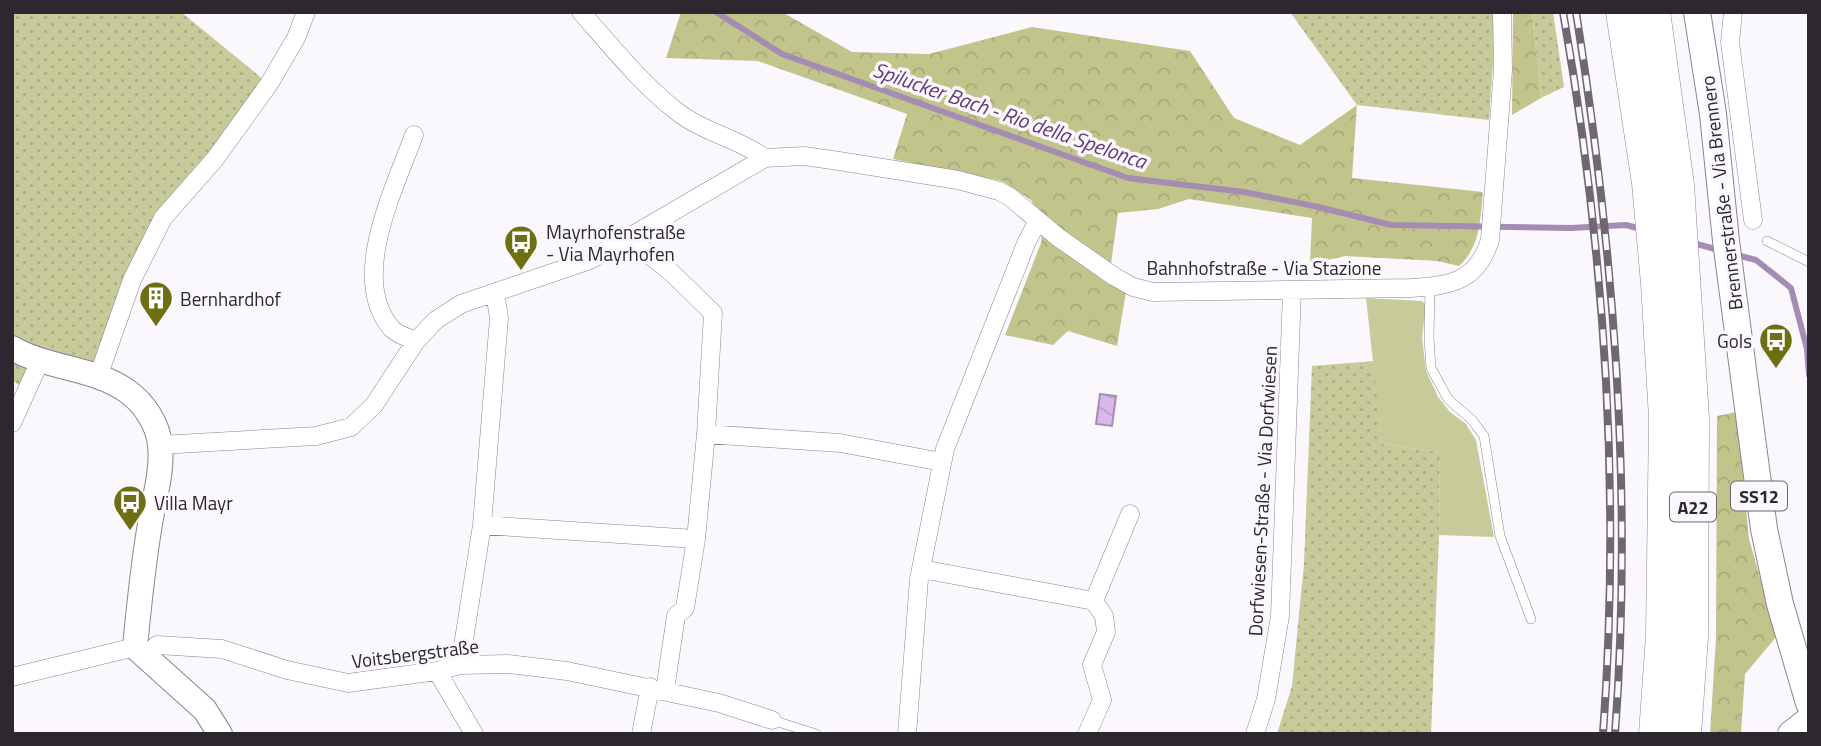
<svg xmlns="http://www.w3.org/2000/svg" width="1821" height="746" viewBox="0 0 1821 746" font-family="'Titillium Web',sans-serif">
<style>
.grass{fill:url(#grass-dots)}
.forest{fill:url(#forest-crowns)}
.garden{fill:#c7ca99}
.water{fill:url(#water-waves);stroke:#a58cb2;stroke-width:2}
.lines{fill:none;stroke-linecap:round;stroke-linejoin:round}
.stream{stroke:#a58cb2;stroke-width:6}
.lane-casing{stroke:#8e8096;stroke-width:10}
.street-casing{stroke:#8e8096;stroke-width:19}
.secondary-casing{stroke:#8e8096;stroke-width:26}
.primary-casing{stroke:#8e8096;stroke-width:28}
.highway-casing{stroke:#8e8096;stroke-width:33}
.lane{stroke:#fff;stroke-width:9}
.street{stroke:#fff;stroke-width:18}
.secondary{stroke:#fff;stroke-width:24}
.primary{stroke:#fff;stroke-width:26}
.highway{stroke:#fff;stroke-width:32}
.rail-casing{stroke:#6e6971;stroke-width:8}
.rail{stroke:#fbf8fd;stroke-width:5;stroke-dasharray:16;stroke-linecap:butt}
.labels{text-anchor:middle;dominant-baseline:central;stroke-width:7;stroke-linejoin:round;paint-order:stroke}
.shield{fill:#fbf8fd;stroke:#6b666e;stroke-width:2}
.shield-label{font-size:18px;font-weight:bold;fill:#2d2730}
.street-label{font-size:19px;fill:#2d2730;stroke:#fbf8fd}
.poi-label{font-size:19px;fill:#2d2730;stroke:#fbf8fd;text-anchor:start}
.water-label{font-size:21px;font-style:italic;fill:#633a77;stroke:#fbf8fd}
</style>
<defs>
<pattern id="grass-dots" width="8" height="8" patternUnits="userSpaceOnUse" patternTransform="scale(1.75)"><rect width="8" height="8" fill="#c7ca99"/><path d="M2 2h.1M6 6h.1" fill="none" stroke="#abae84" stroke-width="1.8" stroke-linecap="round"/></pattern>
<pattern id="forest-crowns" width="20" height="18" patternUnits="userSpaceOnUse" patternTransform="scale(1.75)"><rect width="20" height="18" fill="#c2c58b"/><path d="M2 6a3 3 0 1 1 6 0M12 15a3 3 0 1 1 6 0" fill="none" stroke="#a7a978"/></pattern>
<pattern id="water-waves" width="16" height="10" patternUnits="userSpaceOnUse" patternTransform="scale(1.75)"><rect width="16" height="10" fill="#d9b8ea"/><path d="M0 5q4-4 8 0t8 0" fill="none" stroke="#bb9ec9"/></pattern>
</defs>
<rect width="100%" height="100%" fill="#fbf8fd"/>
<path class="grass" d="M12 12H181L269 84 163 218 98 377 41 361 19 385 12 380Z
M1290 12H1493L1494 49 1489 120 1357 105Z
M1532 12H1553L1564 87 1541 98Z
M1374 361 1382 444 1440 452 1439 535 1431 734H1277L1292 686 1304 564 1312 366Z"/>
<path class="forest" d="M681 12H782L852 52 929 54 1032 27 1190 51 1234 118 1300 145 1357 105 1352 178 1483 192C1480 219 1481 246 1459 266L1437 261 1345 256 1310 264 1312 218 1189 199 1158 209 1118 213 1111 264 1127 286 1117 346 1068 331 1053 345 1005 335 1041 243 1043 223 1031 200 1002 181 893 159 907 114 758 61 666 58Z
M1513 12H1532L1541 98 1512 115Z
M1737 412 1749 539 1777 636 1745 674 1741 734H1710L1716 638 1717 416Z"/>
<path class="garden" d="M1366 298 1422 301 1426 305 1422 338 1426 371 1438 397 1450 412 1466 424 1476 440 1494 537 1439 535 1440 452 1382 444Z"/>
<path class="water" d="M1100 394 1116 396 1112 426 1096 424Z"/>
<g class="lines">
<path class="stream" d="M716 12 782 54 1128 178 1244 192 1314 206 1391 225 1571 228 1626 225 1641 229
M1693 243 1719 250
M1733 254 1756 260 1791 288 1807 349 1809 375"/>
<g class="lane-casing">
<path id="lane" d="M1767 241 1809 262
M1430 287 1429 338 1431 368 1448 399 1472 420 1484 436 1500 536 1531 619
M772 720 816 734"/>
</g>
<g class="street-casing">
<path id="street" d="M581 12C611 46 640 82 675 110 702 132 737 138 765 158
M1733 12 1730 42 1753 220
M414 135C395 188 348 279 392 329 398 335 409 338 416 341
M630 239 673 274 713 313 706 434 696 539 685 608 676 616 665 690
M98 377 132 280 163 218 215 159 269 84 296 38 306 12
M12 423 40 361
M706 434 840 443 942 462
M160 445 316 436 351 427 374 405 416 341 436 320 461 304 590 260 765 158 804 156 839 161 958 180 999 191 1010 197 1059 238 1115 277 1133 287 1153 292 1410 288C1450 286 1477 282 1490 240L1503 70 1502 12
M482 525 696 539
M921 569 1094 601 1130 514
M146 656 157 645 222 649 287 670 348 683 437 671 460 665 508 664 567 671 719 703 772 720
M460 665 482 525 499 318 495 293
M437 671 474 734
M12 677 135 647
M641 734 650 687
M907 734 919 579 945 449 1027 241 1038 221
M1087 734 1102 700 1092 665 1106 632 1104 616 1094 601
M1255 734 1266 699 1280 616 1292 291"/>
</g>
<g class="secondary-casing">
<path id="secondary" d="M12 348C48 369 93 367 127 391 144 403 158 424 160 445 163 470 154 499 150 524 143 565 139 605 135 647L205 710 220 734"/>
</g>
<g class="primary-casing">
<path id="primary" d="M1697 12 1713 114 1726 241 1764 529 1780 604 1809 703
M1791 734 1809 720"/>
</g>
<g class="highway-casing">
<path id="highway" d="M1622 12 1648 183 1657 283 1665 418 1662 636 1655 734
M1654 12 1678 185 1693 418 1692 637 1685 734"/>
</g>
<use href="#lane" class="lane"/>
<use href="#street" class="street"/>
<use href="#secondary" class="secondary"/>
<use href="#primary" class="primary"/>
<use href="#highway" class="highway"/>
<g class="rail-casing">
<path id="rail" d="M1563 12C1605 251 1621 492 1603 734
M1576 12C1614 251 1633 492 1615 734"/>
</g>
<use href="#rail" class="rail"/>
</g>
<defs>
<g id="bus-pin" transform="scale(1.75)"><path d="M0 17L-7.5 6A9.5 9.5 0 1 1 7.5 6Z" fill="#6d6f12" stroke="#fbf8fd"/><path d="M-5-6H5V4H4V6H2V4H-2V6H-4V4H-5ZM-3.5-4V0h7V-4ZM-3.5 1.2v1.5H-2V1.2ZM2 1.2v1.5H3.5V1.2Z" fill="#fff"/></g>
<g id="building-pin" transform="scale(1.75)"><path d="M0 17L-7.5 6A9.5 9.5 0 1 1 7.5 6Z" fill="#6d6f12" stroke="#fbf8fd"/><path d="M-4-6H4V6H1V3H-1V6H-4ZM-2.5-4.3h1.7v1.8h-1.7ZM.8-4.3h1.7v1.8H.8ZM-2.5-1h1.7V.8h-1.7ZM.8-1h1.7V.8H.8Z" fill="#fff"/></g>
</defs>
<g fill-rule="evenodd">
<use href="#bus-pin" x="521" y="242"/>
<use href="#building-pin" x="156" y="298"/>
<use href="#bus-pin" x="1776" y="340"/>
<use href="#bus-pin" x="130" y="502"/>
</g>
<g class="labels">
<g class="shield">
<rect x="1731" y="481.5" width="56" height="29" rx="5"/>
<rect x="1670" y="492.5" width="46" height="29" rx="5"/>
</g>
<g class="shield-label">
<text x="1759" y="496">SS12</text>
<text x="1693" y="507">A22</text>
</g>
<g class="street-label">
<text transform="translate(1721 193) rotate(-97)">Brennerstraße - Via Brennero</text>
<text x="1264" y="267">Bahnhofstraße - Via Stazione</text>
<text transform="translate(1262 491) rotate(-87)">Dorfwiesen-Straße - Via Dorfwiesen</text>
<text transform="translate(415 653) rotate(-7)">Voitsbergstraße</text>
</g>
<g class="poi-label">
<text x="546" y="231">Mayrhofenstraße<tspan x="546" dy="22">- Via Mayrhofen</tspan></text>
<text x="180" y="298">Bernhardhof</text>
<text x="1752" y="340" text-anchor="end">Gols</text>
<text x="154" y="502">Villa Mayr</text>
</g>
<g class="water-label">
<text transform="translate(1010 115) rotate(19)">Spilucker Bach - Rio della Spelonca</text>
</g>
</g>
<rect width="1821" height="746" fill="none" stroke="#2d2730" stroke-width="28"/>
</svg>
